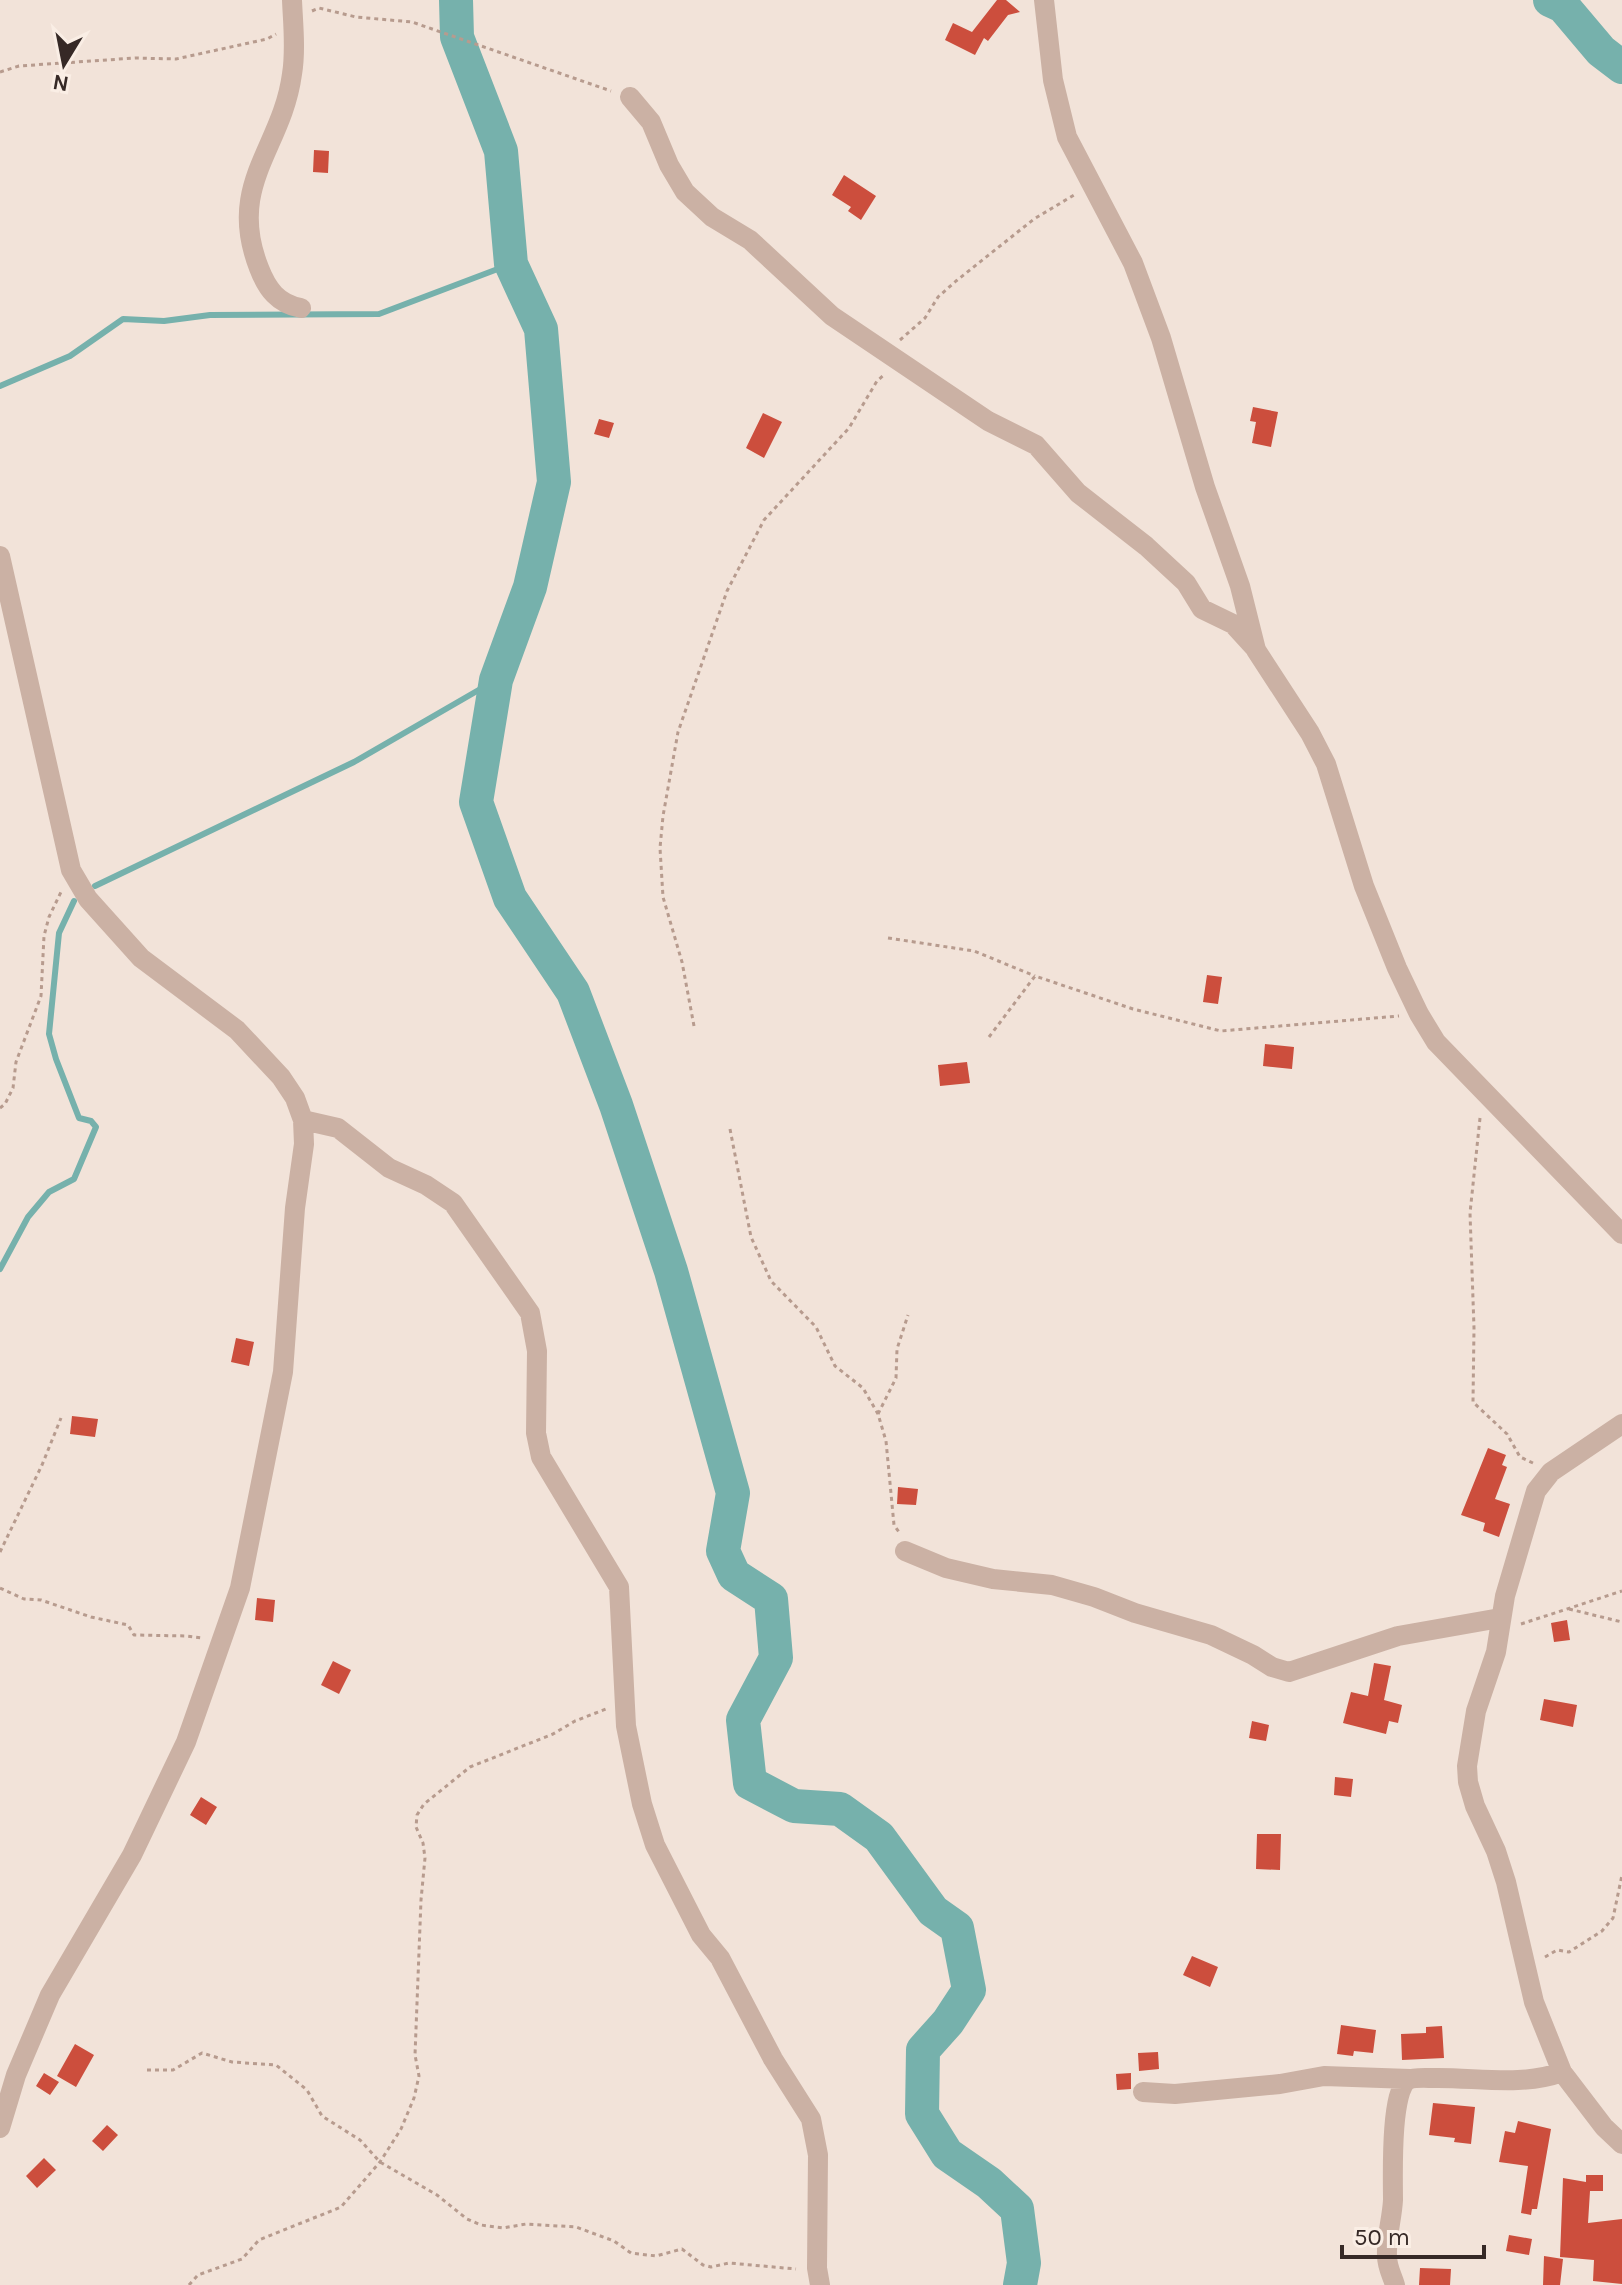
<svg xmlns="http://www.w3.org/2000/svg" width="1622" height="2285" viewBox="0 0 1622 2285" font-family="Karla,sans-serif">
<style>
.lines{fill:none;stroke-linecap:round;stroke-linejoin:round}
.stream{stroke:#76b1ac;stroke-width:6}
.river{stroke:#76b1ac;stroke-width:34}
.building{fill:#cc4e3d}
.path{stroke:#b79b8e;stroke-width:3;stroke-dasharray:4 4;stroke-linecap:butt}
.minor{stroke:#cbb1a4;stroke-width:20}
</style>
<rect width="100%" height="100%" fill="#f2e3d9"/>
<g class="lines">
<path class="stream" d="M0 386 70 356 123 319 164 321 210 315 379 314 511 264
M95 886 354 762 496 680
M0 1269 28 1217 49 1192 74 1179 96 1127 91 1121 79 1118 56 1059 49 1034 59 933 74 901"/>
<path class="river" d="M456 0 457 37 501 151 511 264 541 329 554 482 530 587 496 680 476 802 510 898 573 992 616 1105 671 1271 733 1493 723 1551 734 1575 771 1599 776 1658 743 1720 750 1783 794 1806 840 1809 879 1837 933 1911 957 1928 969 1990 948 2022 923 2050 922 2114 947 2154 989 2183 1017 2209 1024 2263 1020 2285
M1550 0 1563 6 1601 51 1622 67"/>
</g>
<path class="building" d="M997 0H1006L1020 12 1008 15 988 41 984 38 975 55 945 40 953 23 972 32Z
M314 150 329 151 328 173 313 172Z
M844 175 876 196 861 220 848 211 851 207 832 195Z
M1253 407 1278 412 1271 447 1252 443 1256 422 1250 421Z
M763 413 782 422 764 458 746 448Z
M599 419 614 423 609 438 594 434Z
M1207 975 1222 977 1218 1004 1203 1002Z
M1265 1044 1294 1047 1292 1069 1263 1066Z
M967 1062 970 1083 940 1086 938 1065Z
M236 1338 254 1342 249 1366 231 1362Z
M72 1416 98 1419 95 1437 70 1434Z
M1488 1448 1506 1455 1502 1465 1507 1467 1495 1499 1510 1504 1499 1537 1483 1531 1485 1523 1461 1515Z
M898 1487 918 1489 916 1505 897 1504Z
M257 1598 275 1600 273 1622 255 1620Z
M1567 1620 1570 1640 1554 1642 1551 1623Z
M333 1661 351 1670 339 1694 321 1685Z
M1374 1663 1391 1666 1384 1700 1402 1705 1398 1723 1389 1721 1386 1734 1343 1723 1351 1692 1368 1696Z
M1544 1699 1577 1705 1573 1727 1540 1720Z
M1252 1721 1269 1725 1266 1741 1249 1738Z
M1335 1777 1353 1779 1351 1797 1334 1795Z
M201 1797 217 1807 206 1825 190 1815Z
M1257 1834H1281L1280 1870 1256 1869Z
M1192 1956 1218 1967 1210 1987 1183 1975Z
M1341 2025 1376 2030 1373 2053 1354 2051 1353 2056 1337 2054Z
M1442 2026 1444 2058 1402 2060 1401 2034 1426 2033V2027Z
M75 2044 94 2055 76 2087 57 2076Z
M1158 2052 1159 2069 1139 2071 1138 2053Z
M44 2073 59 2082 50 2095 36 2086Z
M1131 2073V2089L1117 2090 1116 2074Z
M1433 2103 1475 2107 1471 2144 1454 2142 1455 2138 1429 2135Z
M1518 2121 1551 2129 1537 2209H1532L1531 2215 1521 2213 1528 2166 1499 2162 1505 2131 1515 2133Z
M107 2125 118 2135 103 2151 92 2141Z
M44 2158 56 2170 37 2188 26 2176Z
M1586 2175H1603V2191H1590L1588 2223 1622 2219V2284L1593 2281 1594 2260 1560 2257 1563 2178 1586 2182Z
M1509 2235 1532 2239 1529 2255 1506 2251Z
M1544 2256 1563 2259 1560 2285H1543Z
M1420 2268 1451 2269 1450 2285H1419Z"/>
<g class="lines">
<path class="path" d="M312 11 319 8 356 17 412 22 611 91
M0 72 19 66 135 58 176 59 267 39 276 34
M900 340 925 318 938 297 956 281 1034 219 1074 195
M888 938 974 951 1035 976
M694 1026 682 962 663 897 660 848 663 816 678 732 727 591 764 520 849 428 877 381 885 374
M989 1037 1035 976 1133 1009 1221 1031 1399 1016
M0 1108 5 1104 13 1088 16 1062 41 996 44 936 49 917 61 892
M1480 1118 1470 1213 1474 1328 1473 1402 1507 1434 1520 1457 1533 1463
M730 1129 751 1237 771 1281 816 1327 835 1366 863 1388 878 1414 886 1441 894 1525 899 1532
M878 1414 896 1378 897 1349 908 1315
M0 1552 42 1465 61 1418
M0 1588 24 1599 41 1600 91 1617 128 1625 134 1635 187 1636 203 1638
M1569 1609 1622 1622
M1521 1624 1622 1591
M1545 1957 1557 1950 1569 1952 1602 1931 1613 1918 1622 1875
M147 2070H173L202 2053 232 2062 276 2065 307 2090 322 2116 360 2140 380 2162 437 2195 467 2219 481 2225 503 2228 526 2224 576 2227 614 2241 631 2253 656 2256 682 2249 703 2265 711 2267 729 2263 796 2269
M189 2285 198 2275 242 2259 259 2240 341 2207 380 2162 401 2129 414 2098 419 2076 415 2055 421 1900 425 1858 423 1843 416 1827 417 1815 424 1804 470 1767 553 1734 575 1721 606 1709"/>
<path class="minor" d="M292 0C293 24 296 50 292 74 282 149 226 184 259 268 267 289 278 304 301 308
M1044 0 1053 80 1067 137 1133 263 1161 338 1205 487 1240 586 1256 650 1310 733 1326 764 1364 886 1397 968 1419 1014 1436 1042 1622 1234
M630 97 651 122 669 165 685 192 712 217 750 240 832 316 988 421 1036 445 1078 493 1146 546 1186 583 1202 609 1233 624 1254 647
M0 556 71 870 88 899 141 958 237 1030 281 1077 295 1098 303 1120 304 1144 295 1208 283 1372 240 1588 186 1742 132 1855 50 1995 16 2075 0 2128
M303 1120 338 1128 389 1168 426 1185 453 1203 530 1313 537 1351 536 1433 541 1457 619 1587 626 1726 642 1804 655 1845 701 1935 720 1958 773 2059 811 2119 818 2155 817 2268 820 2285
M1622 1424 1551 1472 1536 1491 1505 1596 1496 1652 1476 1711 1467 1766 1468 1782 1475 1806 1496 1851 1506 1882 1534 2002 1562 2072 1604 2127 1622 2144
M905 1551 946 1568 993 1579 1052 1585 1094 1597 1135 1613 1211 1635 1253 1655 1272 1667 1289 1672 1398 1636 1500 1618
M1143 2092 1175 2094 1280 2084 1324 2076 1410 2079
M1395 2285C1392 2275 1387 2267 1387 2256 1386 2237 1392 2219 1393 2200 1393 2179 1390 2090 1408 2080 1414 2077 1426 2078 1433 2078 1475 2077 1521 2087 1562 2072"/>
</g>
<g transform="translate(64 64) rotate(190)" stroke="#faeee5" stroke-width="6" paint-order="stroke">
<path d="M0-6L14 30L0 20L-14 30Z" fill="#362926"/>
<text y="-12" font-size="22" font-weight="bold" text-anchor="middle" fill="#362926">N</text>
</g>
<path d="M1342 2245v12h142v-12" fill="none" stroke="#362926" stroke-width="4"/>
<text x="1354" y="2245" font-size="24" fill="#362926" stroke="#faeee5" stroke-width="6" paint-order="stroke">50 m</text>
</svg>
